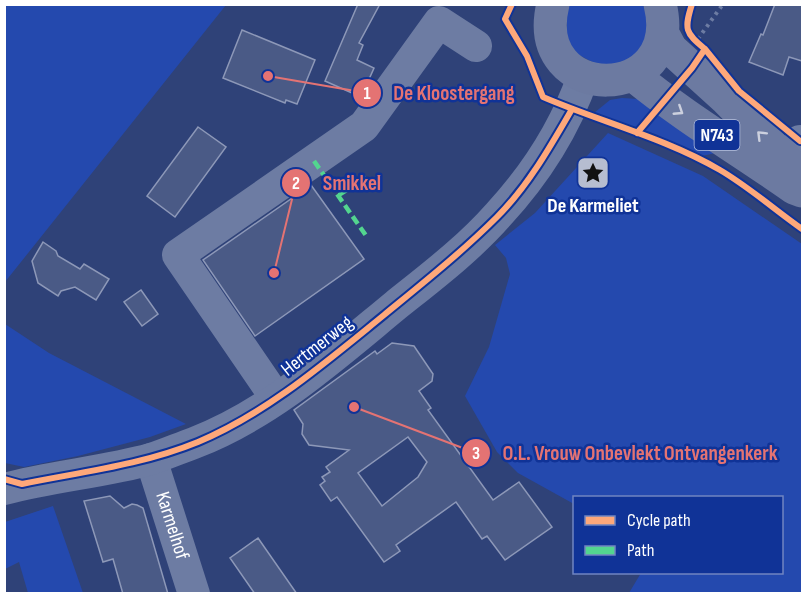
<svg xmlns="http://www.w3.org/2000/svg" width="807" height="598" viewBox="0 0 807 598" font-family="'Sofia Sans Condensed',sans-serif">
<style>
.green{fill:#2449ae}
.building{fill:#4a5a86;stroke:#8d98b8;stroke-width:1.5;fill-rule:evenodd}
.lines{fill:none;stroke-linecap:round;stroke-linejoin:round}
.path{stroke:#6d7ca3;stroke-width:4;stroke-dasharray:3 4.5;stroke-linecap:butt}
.minor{stroke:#6d7ca3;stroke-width:32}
.major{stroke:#6c7aa1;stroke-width:33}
.quiet{stroke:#53d58f;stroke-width:4.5;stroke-dasharray:9 4.5;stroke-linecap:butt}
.cycleway-casing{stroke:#103397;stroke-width:10}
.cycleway{stroke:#fea87a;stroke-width:6}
.oneway{stroke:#ccd0de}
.labels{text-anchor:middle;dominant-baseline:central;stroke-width:5;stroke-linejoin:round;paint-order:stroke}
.shield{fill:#103397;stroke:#b7c2e0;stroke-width:1.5}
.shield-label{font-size:18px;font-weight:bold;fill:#fff}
.poi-label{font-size:20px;font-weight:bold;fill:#fff;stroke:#103397}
.street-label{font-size:20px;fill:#fff;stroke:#103397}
.leader{fill:none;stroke:#e47373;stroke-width:2}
.callout-dot{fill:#e47373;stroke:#103397;stroke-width:2}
.mark-label{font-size:18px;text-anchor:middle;font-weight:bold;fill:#fff}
.callout-label{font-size:21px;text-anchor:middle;font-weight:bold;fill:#e47373;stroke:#103397;stroke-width:5;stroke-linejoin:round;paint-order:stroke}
</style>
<rect width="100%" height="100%" fill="#2f4278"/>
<path class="green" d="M5 4 226 5 5 282 4 5Z
M567 5H643C652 26 648 32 641 53L609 71 566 48Z
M622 98 639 99 720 152 702 156 655 134 594 113 610 100Z
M608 133 703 176 802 244V593H629L641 573 782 572V498H574V504L518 473 497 452 465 396 489 347 510 274 506 258 495 245 535 213Z
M5 324 49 353 186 424 150 437 78 456 24 467 5 463Z
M53 506 83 593H28L19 562 5 569V522Z"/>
<path class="building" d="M358 4H380L359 43 363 45 357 60 374 68 361 97 325 81Z
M775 4H802V61L789 57 783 75 749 62 761 34 763 35Z
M242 30 315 60 297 104 286 100 285 103 223 78Z
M198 127 226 147 175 217 147 196Z
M311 185 364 259 255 336 203 260Z
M43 242 56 251 58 256 80 269 84 264 109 279 96 300 75 287 61 291 58 296 38 283 32 261Z
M141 290 158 314 142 326 124 302Z
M392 343 414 346 433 374 432 381 419 391 431 408 428 410 493 500 519 482 552 527 505 560 487 536 482 539 456 502 396 545 400 551 384 562 337 497 331 501 320 485 325 481 322 477 330 472 326 467 349 450 309 445 302 434 303 424 294 410 375 351 377 354ZM408 437 427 462 418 477 382 506 358 473Z
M110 496 124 508 132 504 137 505 143 508 168 594H123L113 559 103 562 84 501Z
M258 538 297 594H255L230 558Z"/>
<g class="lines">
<path class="path" d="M698 39 723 4"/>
<g class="minor">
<path d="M800 141 802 142"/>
<path d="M276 398 178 255 364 126 439 22 476 46"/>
<path id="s1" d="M151 459 194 594"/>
<path d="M4 489C53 476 104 472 151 459 166 454 180 448 194 443 270 414 334 356 396 305 431 277 468 249 498 215 535 175 565 128 583 77"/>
</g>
<path class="major" d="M553 4C528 106 685 105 660 4
M663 34 671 49 725 98 797 171
M633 75C684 117 740 150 794 188L802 191"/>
<path class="quiet" d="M314 161 367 237
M339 195 366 177"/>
<g class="cycleway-casing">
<path id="cycleway" d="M512 4 505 19 527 56 543 97C601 122 665 138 720 170 749 187 775 210 802 229
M705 49 739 91 800 141
M637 133 692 68 705 49C685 33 684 29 692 4
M4 479 22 484C81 472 142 465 198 442 267 413 326 362 384 315 423 283 462 252 497 217 528 186 550 147 572 109"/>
</g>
<use href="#cycleway" class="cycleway"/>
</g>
<defs><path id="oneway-chevron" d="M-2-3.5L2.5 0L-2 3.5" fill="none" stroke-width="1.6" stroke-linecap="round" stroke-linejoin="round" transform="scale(1.5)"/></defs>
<g class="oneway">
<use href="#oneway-chevron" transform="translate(679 111) rotate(33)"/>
<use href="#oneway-chevron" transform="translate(761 135) rotate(-135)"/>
</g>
<defs>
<g id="sight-square" transform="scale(1.725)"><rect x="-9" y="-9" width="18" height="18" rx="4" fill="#b6bdd0" stroke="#103397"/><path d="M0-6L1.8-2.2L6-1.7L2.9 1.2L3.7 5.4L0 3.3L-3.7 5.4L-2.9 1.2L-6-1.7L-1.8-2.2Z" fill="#111"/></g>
</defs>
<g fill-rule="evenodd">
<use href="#sight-square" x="593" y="173"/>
</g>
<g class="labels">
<rect class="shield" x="694.5" y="120" width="45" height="30" rx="4.5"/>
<g class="shield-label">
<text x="717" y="135">N743</text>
</g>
<g class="poi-label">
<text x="593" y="206">De Karmeliet</text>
</g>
<g class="street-label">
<text transform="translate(317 346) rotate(-38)">Hertmerweg</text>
<text stroke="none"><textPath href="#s1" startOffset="70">Karmelhof</textPath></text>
</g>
</g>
<path class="leader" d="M268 76L367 93M274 273L296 183M354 407L476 453"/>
<g class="callout-dot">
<circle cx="268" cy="76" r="6"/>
<circle cx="274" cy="273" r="6"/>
<circle cx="354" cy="407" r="6"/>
<circle cx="367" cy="93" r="15"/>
<circle cx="296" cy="183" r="15"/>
<circle cx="476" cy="453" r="15"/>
</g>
<g class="mark-label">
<text x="367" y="99">1</text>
<text x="296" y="189">2</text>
<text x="476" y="459">3</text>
</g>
<g class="callout-label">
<text x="454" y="100">De Kloostergang</text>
<text x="352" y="190">Smikkel</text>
<text x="640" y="460">O.L. Vrouw Onbevlekt Ontvangenkerk</text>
</g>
<rect width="807" height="598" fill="none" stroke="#ffffff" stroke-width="12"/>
<rect x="573" y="496" width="210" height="78" fill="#103397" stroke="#7085c1" stroke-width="1.5"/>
<rect x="585" y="516" width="30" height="9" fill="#fea87a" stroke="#7085c1" stroke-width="1.5"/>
<text x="627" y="526" font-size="18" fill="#ffffff">Cycle path</text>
<rect x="585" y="546" width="30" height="9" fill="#53d58f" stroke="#7085c1" stroke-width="1.5"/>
<text x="627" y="556" font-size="18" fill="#ffffff">Path</text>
</svg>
